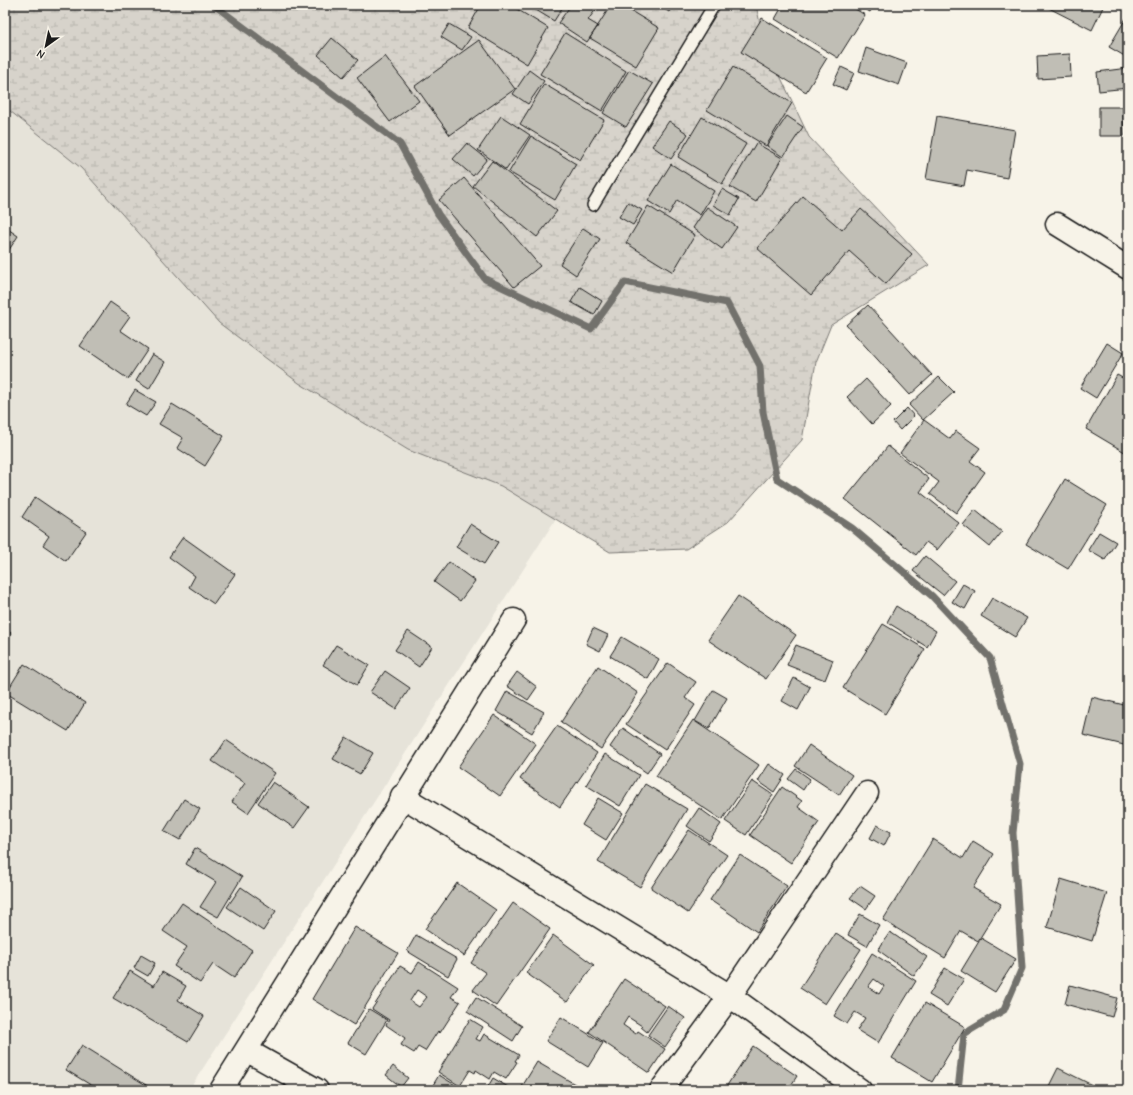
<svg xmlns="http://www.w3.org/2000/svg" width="1133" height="1095" viewBox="0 0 1133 1095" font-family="'Comic Neue',sans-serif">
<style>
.built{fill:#e6e3d9}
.wetland{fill:url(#wetland-marsh);stroke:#7a7874}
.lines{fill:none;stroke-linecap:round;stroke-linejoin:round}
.stream{stroke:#72716c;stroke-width:7}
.building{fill:#c0beb5;stroke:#1c1c1c;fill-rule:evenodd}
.lane-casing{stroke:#1c1c1c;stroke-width:14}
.street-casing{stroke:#1c1c1c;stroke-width:25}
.lane{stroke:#f7f3e8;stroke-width:11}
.street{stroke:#f7f3e8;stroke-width:22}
</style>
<defs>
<pattern id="wetland-marsh" width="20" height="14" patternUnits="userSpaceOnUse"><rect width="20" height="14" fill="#d7d3cb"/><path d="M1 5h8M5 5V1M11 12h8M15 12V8" fill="none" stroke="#b8b5ae"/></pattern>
</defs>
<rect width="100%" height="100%" fill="#f7f3e8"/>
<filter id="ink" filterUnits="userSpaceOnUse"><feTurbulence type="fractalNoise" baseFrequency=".025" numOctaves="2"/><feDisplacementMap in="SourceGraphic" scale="8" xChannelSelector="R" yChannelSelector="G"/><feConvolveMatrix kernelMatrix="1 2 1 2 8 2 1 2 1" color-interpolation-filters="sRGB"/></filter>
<g filter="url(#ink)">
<path class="built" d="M5 5 645 380 189 1090H5Z"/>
<path class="wetland" d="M5 5H756L764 42 809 137 929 265 831 325 816 362 802 440 728 522 686 549 610 552 501 486 408 450 299 383 219 323 81 168 5 107Z"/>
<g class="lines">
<path class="stream" d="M214 5 400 144 438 214 485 279 591 329 625 282 727 303 760 366 763 412 777 479 852 528 932 596 990 658 1020 764 1013 833 1022 968 1004 1010 964 1034 958 1090"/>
</g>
<path class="building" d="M481 5H510L548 28 527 64 468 28Z
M532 5H564L554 21 531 7Z
M571 5H599L588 20 598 26 587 42 558 23Z
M611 5H621L659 28 636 66 590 38Z
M658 5H673L669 12Z
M783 5H849L865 15 838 58 775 19Z
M858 5H873L870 12Z
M1043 5H1104L1092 30Z
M1128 15V58L1109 47Z
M762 18 827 58 806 92 741 52Z
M449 24 471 37 462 50 441 37Z
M565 33 626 71 602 111 540 74Z
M332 38 358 60 343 77 318 55Z
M479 40 515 89 450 135 415 86Z
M866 48 907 63 899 85 859 71Z
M1070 54 1071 77 1038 79 1037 56Z
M385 56 419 101 390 122 357 78Z
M733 67 792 103 766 146 707 110Z
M841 67 854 73 846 90 833 84Z
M1128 68V88L1099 91 1097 72Z
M529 70 544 81 528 104 513 94Z
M629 70 653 84 626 127 603 113Z
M544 84 604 120 580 160 520 124Z
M1099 107H1123L1124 136H1099Z
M501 116 530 135 506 170 478 150Z
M787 116 803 127 783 157 767 146Z
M937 116 1015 130 1007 178 967 170 964 186 926 179Z
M702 117 746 144 722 184 678 157Z
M669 121 688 134 671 159 652 146Z
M531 136 576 164 555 200 509 172Z
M467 143 487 159 473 176 453 159Z
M756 143 782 158 756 202 730 187Z
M492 161 557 211 537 237 473 186Z
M671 164 714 191 700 215 677 200 669 214 648 201Z
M464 178 540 266 514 287 439 200Z
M722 189 739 199 730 215 713 205Z
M803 196 842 230 861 209 912 254 886 284 849 251 811 295 757 248Z
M628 202 642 210 633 225 619 217Z
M648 206 695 235 673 272 626 243Z
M707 207 737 227 722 249 693 228Z
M5 227 18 236 5 256Z
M583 228 600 239 576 275 560 264Z
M580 287 602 301 594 315 571 302Z
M110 302 130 316 120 330 148 349 128 379 80 346Z
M868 305 932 375 910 395 846 325Z
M1107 343 1123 353 1096 398 1080 388Z
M152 354 165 362 149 389 136 381Z
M1117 375 1128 381V454L1086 429Z
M939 377 954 392 923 420 909 405Z
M866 379 891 406 872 424 847 397Z
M135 390 156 402 146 416 126 404Z
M172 404 224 436 205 466 177 448 183 438 159 424Z
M907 408 914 416 900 430 893 422Z
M924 420 950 439 956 431 980 448 970 461 985 472 956 513 930 494 939 482 900 453Z
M888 446 929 479 920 492 959 523 937 550 926 542 916 555 845 499Z
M1065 479 1107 505 1068 569 1026 544Z
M35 497 86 532 66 561 43 545 49 536 22 517Z
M975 510 1002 532 990 547 963 525Z
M470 524 498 542 484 564 456 547Z
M1099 532 1116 542 1105 560 1088 550Z
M183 537 235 574 214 604 189 587 195 576 169 557Z
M925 556 955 581 943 595 913 571Z
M449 562 475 581 460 601 434 582Z
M963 584 975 591 965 609 952 602Z
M738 596 796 635 766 679 708 640Z
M992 598 1027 618 1015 637 981 616Z
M896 606 936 631 927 647 887 622Z
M883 624 925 649 885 714 843 688Z
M5 628 11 633 5 642Z
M593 628 608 635 600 651 586 644Z
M408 631 432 647 419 667 395 650Z
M622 637 659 659 648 679 610 656Z
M336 645 369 665 357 685 323 665Z
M796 645 833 660 825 680 787 665Z
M668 663 696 682 685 698 695 705 665 750 626 724Z
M24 664 85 703 68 731 6 693Z
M598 666 638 693 601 749 561 722Z
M385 671 410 688 396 709 370 692Z
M517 672 537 687 528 700 507 686Z
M794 678 810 687 798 710 782 701Z
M713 690 727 698 709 729 695 721Z
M507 691 544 712 532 733 496 711Z
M1092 697 1128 706V746L1083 735Z
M494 715 536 744 500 796 458 767Z
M693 720 759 765 722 820 656 776Z
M557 726 597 753 560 807 520 779Z
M623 728 660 754 647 773 610 747Z
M346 737 373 753 360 774 333 759Z
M226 740 275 773 248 813 232 802 245 783 212 761Z
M809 745 852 775 839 795 795 766Z
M605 754 639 775 620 806 586 785Z
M769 764 785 775 774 792 758 781Z
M796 769 810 779 803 790 788 779Z
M752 781 773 795 746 835 725 821Z
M273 782 309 807 294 828 258 803Z
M645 784 687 809 640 887 598 862Z
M782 787 802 801 798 807 819 822 791 863 750 835Z
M598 798 623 813 606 840 582 825Z
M184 799 200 809 180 840 164 831Z
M699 808 721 824 709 841 687 826Z
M877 825 891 832 884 846 870 838Z
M689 830 727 855 688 913 651 888Z
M933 839 963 858 973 841 994 854 973 888 1001 904 978 941 961 931 945 958 883 920Z
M195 848 242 877 218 917 200 907 216 882 186 864Z
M740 855 787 886 757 932 710 900Z
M1061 879 1107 893 1092 941 1047 927Z
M457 883 496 910 464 956 425 929Z
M860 886 875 896 866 909 850 898Z
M241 887 276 911 263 931 227 907Z
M182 903 252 950 234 978 213 964 200 983 174 966 187 947 163 931Z
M513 903 550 929 496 1006 473 990 486 973 471 963Z
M860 914 879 925 867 946 848 935Z
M355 927 398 953 354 1025 312 999Z
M890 932 927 957 914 976 878 950Z
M836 933 861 949 825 1004 800 988Z
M416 935 457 959 448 976 407 951Z
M553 935 594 965 567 1002 526 973Z
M981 938 1016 959 995 992 961 971Z
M872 953 916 981 878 1043 857 1030 865 1018 855 1012 847 1024 834 1016ZM874 979 884 986 879 994 868 987Z
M141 955 155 963 148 976 134 968Z
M419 962 458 987 451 997 460 1002 440 1033 438 1031 425 1051 418 1047 414 1053 401 1045 405 1038 386 1025 389 1020 372 1009 400 966 412 973ZM417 990 427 997 419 1007 410 1001Z
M945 968 964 979 947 1006 929 995Z
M130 971 154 986 162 972 186 986 178 1000 204 1016 188 1042 113 998Z
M624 979 665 1006 647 1032 641 1027 642 1026 628 1017 623 1025 636 1034 638 1031 665 1049 649 1073 589 1032Z
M1070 985 1117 998 1112 1017 1065 1004Z
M476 997 522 1026 513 1041 467 1011Z
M925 1003 965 1027 932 1082 892 1058Z
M668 1006 685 1018 665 1047 648 1035Z
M369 1009 387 1020 366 1054 348 1043Z
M561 1017 603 1043 588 1067 546 1041Z
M470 1019 483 1027 476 1039 480 1041 484 1034 519 1055 515 1061 517 1062 506 1079 494 1072 490 1079 476 1070 475 1073 470 1070 460 1086 438 1072Z
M82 1045 154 1090H99L66 1070Z
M753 1046 797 1076 788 1090H724Z
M537 1062 585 1090H520Z
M393 1066 408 1078 401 1087 386 1075Z
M1058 1068 1102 1090H1047Z
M439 1075 460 1088 458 1090H430Z
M493 1078 508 1087 507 1090H486Z"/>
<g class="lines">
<g class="lane-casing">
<path id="lane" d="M593 205 714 5"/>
</g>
<g class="street-casing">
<path id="street" d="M1057 224 1128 268
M402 796 730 996 860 1090
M246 1050 317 1090
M221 1090 514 620
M661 1090 730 996 867 793"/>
</g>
<use href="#lane" class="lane"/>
<use href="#street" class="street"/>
</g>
</g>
<rect width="1133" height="1095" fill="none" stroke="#f7f3e8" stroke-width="20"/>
<rect x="10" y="10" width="1113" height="1075" fill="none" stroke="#1c1c1c" stroke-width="1.5" filter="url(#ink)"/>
<g transform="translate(46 46) rotate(213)" stroke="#f7f3e8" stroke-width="3" paint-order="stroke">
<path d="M0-3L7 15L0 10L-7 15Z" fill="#1c1c1c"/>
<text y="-6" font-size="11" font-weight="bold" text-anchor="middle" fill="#1c1c1c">N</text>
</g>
</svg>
